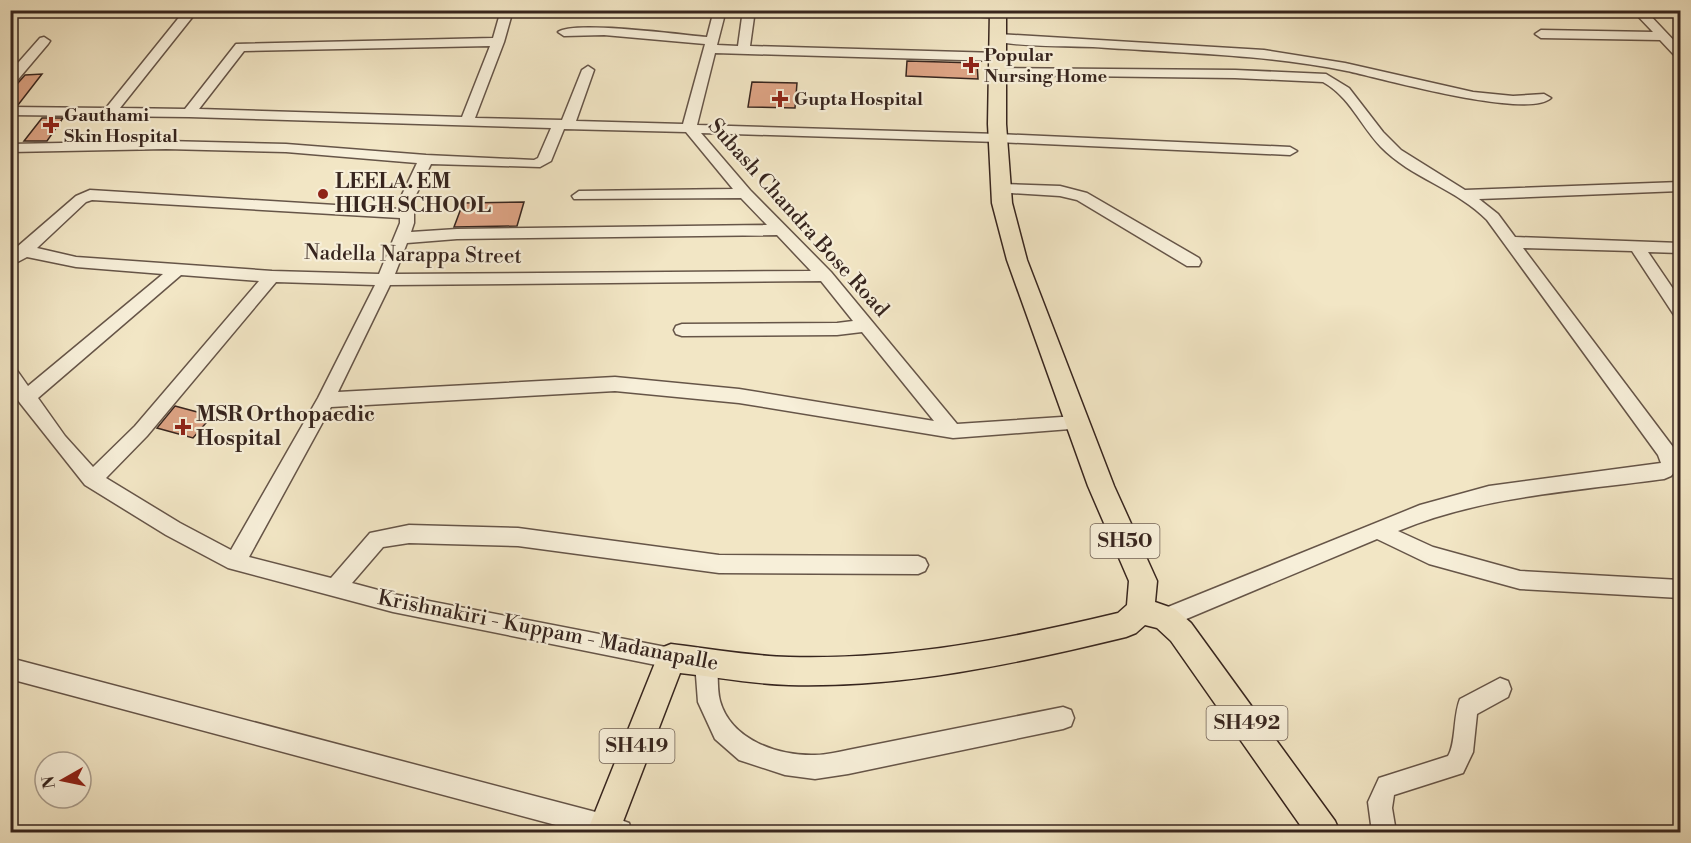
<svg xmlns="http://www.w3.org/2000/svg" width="1691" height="843" viewBox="0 0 1691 843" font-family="'Libre Bodoni',serif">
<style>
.building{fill:#dea485;stroke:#37251e;stroke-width:1.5}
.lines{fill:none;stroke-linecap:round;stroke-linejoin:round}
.minor-casing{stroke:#665548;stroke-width:3}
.major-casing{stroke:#37251e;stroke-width:3}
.minor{fill:#f7efd9;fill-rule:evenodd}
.major{fill:#f2e6c5;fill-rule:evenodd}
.poi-dot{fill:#8f2418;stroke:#f7efd9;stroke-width:2}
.labels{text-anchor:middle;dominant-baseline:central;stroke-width:4.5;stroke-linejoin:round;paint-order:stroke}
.far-poi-label{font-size:18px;font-weight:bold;fill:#37251e;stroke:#f7efd9;text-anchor:start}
.shield{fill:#f7efd9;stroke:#716256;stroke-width:1.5}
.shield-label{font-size:20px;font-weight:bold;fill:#37251e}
.poi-label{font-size:21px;font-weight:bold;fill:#37251e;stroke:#f7efd9;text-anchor:start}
.street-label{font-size:21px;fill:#37251e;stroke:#f7efd9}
</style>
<rect width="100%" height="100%" fill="#f2e6c5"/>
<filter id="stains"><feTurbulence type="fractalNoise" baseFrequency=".00333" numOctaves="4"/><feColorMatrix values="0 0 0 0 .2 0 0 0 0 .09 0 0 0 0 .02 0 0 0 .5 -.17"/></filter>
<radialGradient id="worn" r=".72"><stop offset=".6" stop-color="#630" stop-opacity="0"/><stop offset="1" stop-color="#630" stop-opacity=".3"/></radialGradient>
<path class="building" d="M907 61 977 63 978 79 906 76Z
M42 74 18 105H10L11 86 17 84 25 75Z
M752 82 797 83 795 108 748 107Z
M42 118H63L47 141H24Z
M524 202 517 226 454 227 463 203Z
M175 406 212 416 193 438 157 428Z"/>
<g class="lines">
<g class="minor-casing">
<path id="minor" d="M185 10H198L120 108 185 109 236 44 493 38 501 10H513L504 42 475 118 562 120 582 70 588 66 594 70 576 121 683 124 705 44 604 35 564 36 558 32C572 20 683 35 707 37L714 10H726L717 45 738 46 743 10H755L750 46 998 53 1004 57 998 61 715 53 697 125 998 134 1290 147 1297 151 1290 155 998 142 701 133 750 190 831 272 957 424 1077 416 1083 418 1086 423 1083 428 953 438 739 403 615 391 331 407 249 557 331 578 370 533 409 525 518 528 719 555 918 556 925 559 928 565 925 571 918 574 719 573 518 546 409 543 383 547 352 583 393 594 671 648 679 651 682 658 679 665 671 668 393 612 228 568 166 535 85 485 20 403 10 388V368L16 369 28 386 163 274 76 267 27 257 10 266V253L76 196 90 190 400 209V199L417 163 286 152 166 149 10 152V144L166 141 286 144 426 155 534 160 538 158 551 128 189 117 10 115V107L106 108ZM490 46 462 117 199 109 244 51ZM564 129 686 132 733 189 579 191 572 196 574 199 741 198 767 225 457 229 411 232 414 223V199L431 164 540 167 551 161ZM92 200 400 218V223L379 274 272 271 76 257 37 248 86 202ZM777 235 811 271 395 274 407 243 457 239ZM181 275 259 281 135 426 93 467 65 436 38 398ZM821 281 853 321 837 323 682 324 676 326 674 330 676 334 682 336 837 335 862 332 934 421 739 389 615 377 338 392 390 285ZM276 282 375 285 318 398 231 550 180 523 106 478 147 436Z
M944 10H998L1004 14 998 18 950 14Z
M1632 10H1645L1680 47V58L1676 57 1660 40 1541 38 1535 34 1541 30 1653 32Z
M998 34 1264 50 1345 63 1473 92 1513 96 1544 94 1551 98C1528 120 1380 78 1347 71 1263 54 1178 53 1093 47 1064 46 1022 47 994 41V35Z
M44 37 50 41 48 44 15 83 10 84V72L40 38Z
M998 68 1235 70 1326 74 1349 88 1383 132 1401 150 1465 190 1680 182V191L1479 199 1498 214 1515 237 1680 243V253L1648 252 1680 299V317L1674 315 1632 251 1523 248 1673 447 1680 465 1671 476 1664 479C1575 491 1482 496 1398 531L1433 547 1520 571 1680 580V598L1520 589 1429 564 1377 539 1172 625 1165 628 1158 625 1154 618 1158 611 1420 505 1489 486 1661 463 1658 455 1487 220C1457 189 1411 178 1381 147 1360 125 1350 97 1323 82L1235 78 994 75 992 72 994 69Z
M1001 184 1060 186 1087 193 1199 258 1201 262 1199 266H1187L1077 200 1060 196 996 192 994 189 996 186Z
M706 652 714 655C720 670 716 686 720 701 731 740 778 756 815 755 826 755 837 752 848 750L1063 707 1071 710 1074 718 1071 726 1063 729 848 774 815 779 785 775 739 760 715 739 698 702 695 662 698 655Z
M10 658 607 815 629 823 632 832H582L10 679Z
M1500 678 1508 681 1511 689 1508 697 1477 714 1473 752 1463 773 1394 795 1392 808 1396 832H1372L1368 802 1379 778 1448 756C1456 744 1453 716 1460 699Z"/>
</g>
<g class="major-casing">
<path id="major" d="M990 10H1006V124L1012 203 1027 260 1114 486 1157 581 1155 602 1175 609 1191 623 1335 821 1340 832H1305L1171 641 1157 628 1145 625 1136 633 1126 637C1015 664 903 688 789 685 753 684 716 677 680 673L619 832H587L661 648 671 644C710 649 750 656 789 657 901 660 1010 639 1118 613L1127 605 1129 581 1088 486 1007 260 992 203 988 124Z"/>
</g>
<use href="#minor" class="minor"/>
<use href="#major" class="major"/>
</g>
<g class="poi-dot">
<path d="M968 56h6v6h6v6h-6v6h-6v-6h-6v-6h6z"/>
<path d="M777 90h6v6h6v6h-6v6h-6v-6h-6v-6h6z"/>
<path d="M48 116h6v6h6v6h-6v6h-6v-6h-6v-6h6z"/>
<circle cx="323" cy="194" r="6"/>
<path d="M180 418h6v6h6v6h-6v6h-6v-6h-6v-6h6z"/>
</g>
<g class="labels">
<g class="far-poi-label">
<text x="984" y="55">Popular<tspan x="984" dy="21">Nursing Home</tspan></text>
<text x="794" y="99">Gupta Hospital</text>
<text x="64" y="115">Gauthami<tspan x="64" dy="21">Skin Hospital</tspan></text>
</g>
<g class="shield">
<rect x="1090.5" y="524" width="69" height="34" rx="4.5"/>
<rect x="1206.5" y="706" width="81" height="34" rx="4.5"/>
<rect x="599.5" y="729" width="75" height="34" rx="4.5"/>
</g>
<g class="shield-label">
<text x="1125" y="541">SH50</text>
<text x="1247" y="723">SH492</text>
<text x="637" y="746">SH419</text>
</g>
<g class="poi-label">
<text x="335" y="182">LEELA. EM<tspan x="335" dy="24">HIGH SCHOOL</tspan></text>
<text x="196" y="415">MSR Orthopaedic<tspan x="196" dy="24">Hospital</tspan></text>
</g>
<g class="street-label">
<text transform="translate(798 218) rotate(48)">Subash Chandra Bose Road</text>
<text transform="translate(413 255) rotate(1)">Nadella Narappa Street</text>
<text transform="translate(548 631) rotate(11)">Krishnakiri - Kuppam - Madanapalle</text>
</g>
</g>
<rect width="1691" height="843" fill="none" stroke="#f2e6c5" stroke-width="36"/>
<rect x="12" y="12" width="1667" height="819" fill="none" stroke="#37251e" stroke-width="3"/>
<rect x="18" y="18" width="1655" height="807" fill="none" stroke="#37251e" stroke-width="1.5"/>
<g transform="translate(63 780) rotate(261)"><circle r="28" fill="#f7efd9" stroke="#aa9e8e" stroke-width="1.5"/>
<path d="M0-4.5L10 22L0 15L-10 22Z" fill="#8f2418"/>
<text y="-9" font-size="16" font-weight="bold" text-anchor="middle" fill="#37251e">N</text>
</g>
<rect width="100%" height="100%" filter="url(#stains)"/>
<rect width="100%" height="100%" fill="url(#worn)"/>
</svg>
